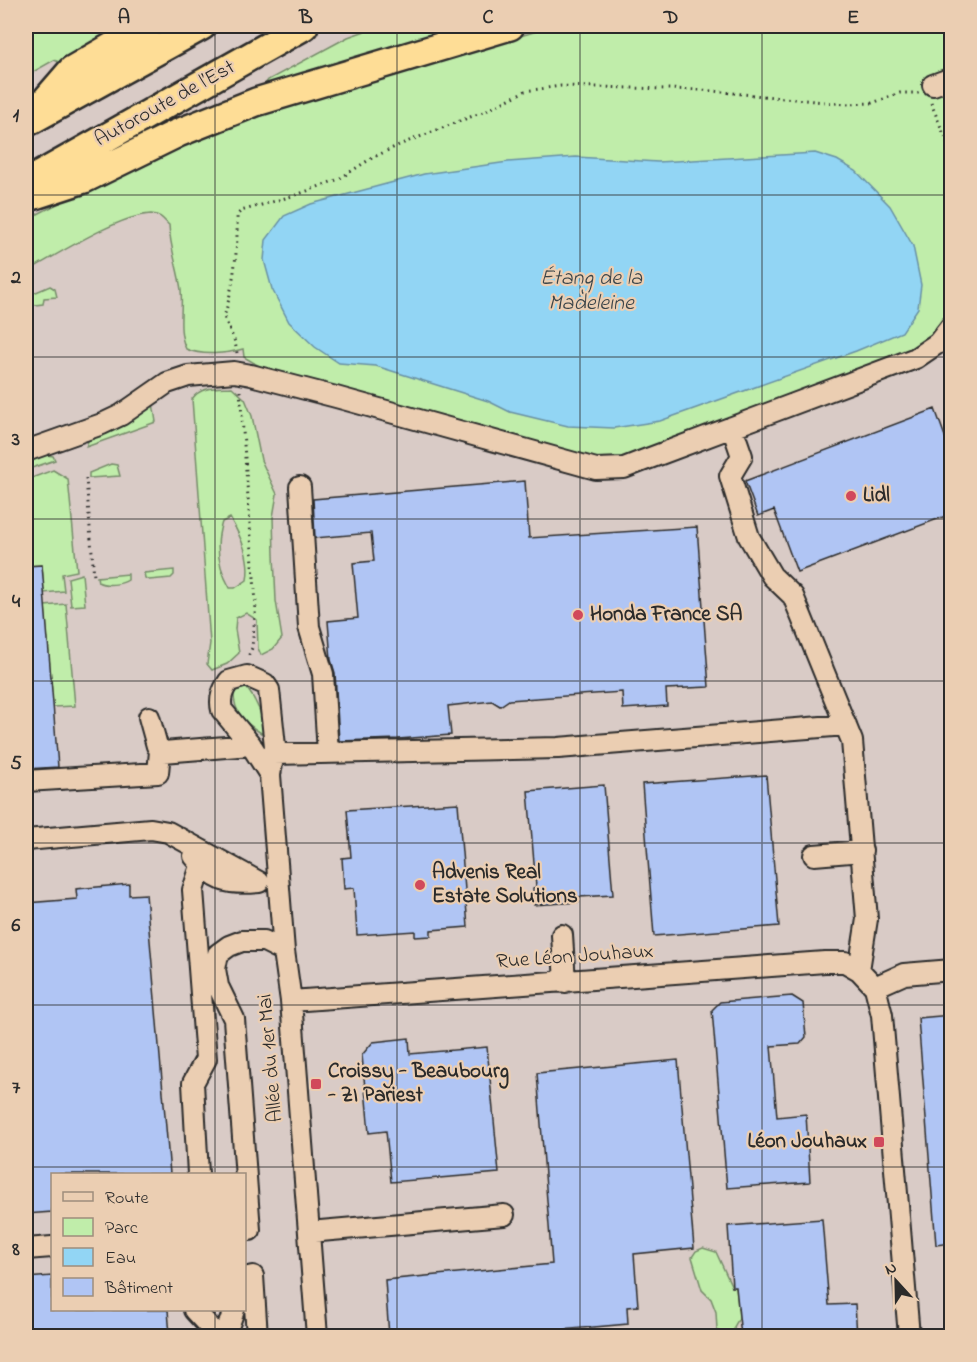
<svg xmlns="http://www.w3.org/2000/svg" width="977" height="1362" viewBox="0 0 977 1362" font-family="'Indie Flower',sans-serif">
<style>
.green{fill:#c0edaa;stroke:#768c6a;stroke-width:1.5;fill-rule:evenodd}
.water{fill:#92d5f4;stroke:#6991a4;stroke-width:1.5}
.building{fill:#b0c5f4;stroke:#2b2b2b;stroke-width:1.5}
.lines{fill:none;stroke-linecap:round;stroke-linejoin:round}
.minor-casing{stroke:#2b2b2b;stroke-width:24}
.highway-casing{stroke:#2b2b2b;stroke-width:32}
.path{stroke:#2b2b2b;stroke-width:3;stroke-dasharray:1.5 4.5;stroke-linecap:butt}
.minor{stroke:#ebceb2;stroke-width:20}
.highway{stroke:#fedd96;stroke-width:27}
.grid{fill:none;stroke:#2b2b2b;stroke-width:1.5;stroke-opacity:0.55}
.poi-dot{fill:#d1495b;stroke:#ebceb2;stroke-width:2}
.labels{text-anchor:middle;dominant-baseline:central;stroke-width:4.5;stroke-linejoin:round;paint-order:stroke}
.street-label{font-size:21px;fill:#2b2b2b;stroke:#ebceb2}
.poi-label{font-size:21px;font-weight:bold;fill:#2b2b2b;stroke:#ebceb2;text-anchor:start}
.water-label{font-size:22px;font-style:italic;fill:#3a4449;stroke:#ebceb2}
.neatline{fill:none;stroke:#2b2b2b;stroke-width:2}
.grid-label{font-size:20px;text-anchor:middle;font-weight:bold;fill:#2b2b2b}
</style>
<rect width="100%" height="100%" fill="#d9cbc6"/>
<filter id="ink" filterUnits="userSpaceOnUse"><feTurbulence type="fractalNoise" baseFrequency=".0167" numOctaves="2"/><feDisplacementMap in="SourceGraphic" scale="12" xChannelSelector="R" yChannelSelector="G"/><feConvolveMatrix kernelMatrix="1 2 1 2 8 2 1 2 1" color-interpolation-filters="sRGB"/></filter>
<g filter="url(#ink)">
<path class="green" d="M26 26H125L59 62 54 60 26 76Z
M379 26H477L266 86 265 84 268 80 348 37Z
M554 26H951V67L929 76 927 79 931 91 938 94 952 89 951 310 935 333 918 347 621 460 602 461 266 370 244 357 243 349C226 354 202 356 186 349 177 330 183 311 181 290 178 268 170 248 169 225 164 220 160 214 151 214 119 215 55 256 26 272V220L137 163 245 117Z
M50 286 55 289 57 297 44 298 43 304 27 306 29 295Z
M232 387 245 399 252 416 261 460 277 494 273 517 274 555 276 601 282 638 273 649 261 655 258 648 257 620 246 613 236 618 235 629 239 653 227 664 212 670 207 664 210 643 192 399C201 386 217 388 232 387ZM230 518C241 537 251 558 247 580L235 588H230C218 567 215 544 222 522Z
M153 403 156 422 86 447 89 438Z
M40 454 53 456 55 460 26 470V459Z
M111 464 117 465 120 476 89 478V473Z
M53 470 68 479 77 571 62 574 64 591 44 593 42 565 26 566V480Z
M174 570V575L171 578 149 580 145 578 144 573Z
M82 574 85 605 71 606 68 578Z
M128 574V580C121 585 105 586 98 582L97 577Z
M66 604 75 706 53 707 45 606Z
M246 687C256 700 263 714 264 731L261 733C245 723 233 712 234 692Z
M703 1248 716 1252 732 1287H736L739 1318 734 1327 735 1336H723L717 1330 716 1312 711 1299 702 1290 692 1257 696 1251Z"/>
<path class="water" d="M815 153 837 160 856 171 890 206 913 246 921 285 918 308 902 332 856 351 660 421 614 428 568 426 510 412 488 401 376 366 339 363 315 347 289 322 272 289 264 260 266 240 284 216 311 204 424 174 508 162 576 157 658 162Z"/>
<path class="building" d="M935 409 951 453V514L797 572 774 510 758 516 745 481Z
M525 481 529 538 697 527 709 687 666 689 667 706 623 709 622 692 509 700 500 706 492 701 448 706 451 735 398 739 339 741 335 673 331 660 328 621 358 618 353 563 374 561 371 533 315 538 313 499Z
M42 565 58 767 26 769V566Z
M766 775 779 926 654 936 642 784Z
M604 785 613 895 579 897V902L534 905 533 888 536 887 528 791Z
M458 803 468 927 431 930V936L415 937V931L357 935 354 888 344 889 342 858 351 857 347 810Z
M129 884V895L146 894 170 1174H52V1212L26 1214V903L77 899 76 889Z
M792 996 803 1003 806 1037 800 1044 771 1046 777 1117 806 1114 810 1182 727 1188 712 1010 720 1002Z
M951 1015V1243L936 1245 918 1018Z
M409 1038 410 1054 487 1047 499 1173 391 1182 386 1131 369 1133 362 1055 373 1042Z
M678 1060 694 1248 634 1254 638 1306 627 1307 628 1324 492 1336H389L385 1280 552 1264 537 1073Z
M822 1219 829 1305 855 1304 857 1336H741L736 1287H732L728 1226Z
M52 1276V1310H168L170 1336H26V1278Z"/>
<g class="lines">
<g class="minor-casing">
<path id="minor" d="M933 85 952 78
M732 427 742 456 730 476 749 537 772 576 793 596 852 741 867 919 859 970
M26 451 102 424 121 415 167 383 188 376 234 372 251 375 336 397 596 469 624 468 642 461 916 358 938 343 952 325
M300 487 309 627 323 674 328 753
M247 676 265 684 269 690 275 746 270 775 251 745 222 710C219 698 223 690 229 681Z
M149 717 157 746 163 752 251 745
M274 754 558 748 846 725
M270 775 284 951 291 1001 317 1336
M26 781 158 773 160 751
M26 840 151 829 168 832 259 882
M814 855 862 851
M194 856C214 882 228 885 259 882
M562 935 565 982
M875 987 904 974 952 970
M291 1001 825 962H845L859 970 875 987 882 1015 909 1336
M198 1174 193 1083 206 1059 193 890 201 866 210 855
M244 1230H250L234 1019 218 986 215 969 218 954 229 946 242 941H264L284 951
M309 1232 504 1215
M26 1249 52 1247
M244 1278 253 1276 257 1336
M194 1310 218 1336
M225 1336 234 1310"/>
</g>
<g class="highway-casing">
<path id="highway" d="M40 107 72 70 148 26
M26 123 202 26
M26 183 304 26
M26 198 84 179 178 133 256 102 510 26"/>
</g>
<path class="path" d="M931 103 947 142 952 161
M237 353 235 342 224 317C234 285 238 249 237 215L241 211 299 194 339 179 372 158 399 145 488 110 525 91 561 86 702 90 845 104 872 103 900 93H919
M240 391 256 604 252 648 247 659
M86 478 94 577"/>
<use href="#minor" class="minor"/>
<use href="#highway" class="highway"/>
</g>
</g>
<path class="grid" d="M215 26V1174M397 26V1336M580 26V1336M762 26V1336M26 195H952M26 357H952M26 519H952M26 681H952M26 843H952M26 1005H952M26 1167H952M215 1310V1336"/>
<g class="poi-dot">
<circle cx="851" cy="496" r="6"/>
<circle cx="578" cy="615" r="6"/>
<circle cx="420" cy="885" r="6"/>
<rect x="310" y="1078" width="12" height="12" rx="3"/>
<rect x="873" y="1136" width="12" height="12" rx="3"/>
</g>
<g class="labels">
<g class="street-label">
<text transform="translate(165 104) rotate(-29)">Autoroute de l’Est</text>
<text transform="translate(575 957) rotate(-4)">Rue Léon Jouhaux</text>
<text transform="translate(271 1058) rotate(-95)">Allée du 1er Mai</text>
</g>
<g class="poi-label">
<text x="863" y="496">Lidl</text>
<text x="590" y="615">Honda France SA</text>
<text x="432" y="873">Advenis Real<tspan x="432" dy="24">Estate Solutions</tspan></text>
<text x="328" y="1072">Croissy - Beaubourg<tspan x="328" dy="24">- ZI Pariest</tspan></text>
<text x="867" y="1142" text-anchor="end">Léon Jouhaux</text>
</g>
<g class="water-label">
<text x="591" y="279">Étang de la<tspan x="591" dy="25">Madeleine</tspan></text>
</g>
</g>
<rect width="977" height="1362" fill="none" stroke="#ebceb2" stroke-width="66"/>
<rect x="51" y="1173" width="195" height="138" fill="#ebceb2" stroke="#9e8d7c" stroke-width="1.5"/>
<rect x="63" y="1192" width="30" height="9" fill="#ebceb2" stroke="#9e8d7c" stroke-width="1.5"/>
<text x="105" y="1203" font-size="18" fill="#2b2b2b">Route</text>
<rect x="63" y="1218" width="30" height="18" fill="#c0edaa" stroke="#9e8d7c" stroke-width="1.5"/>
<text x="105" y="1233" font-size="18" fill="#2b2b2b">Parc</text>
<rect x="63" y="1248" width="30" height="18" fill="#92d5f4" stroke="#9e8d7c" stroke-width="1.5"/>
<text x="105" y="1263" font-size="18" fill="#2b2b2b">Eau</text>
<rect x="63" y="1278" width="30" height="18" fill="#b0c5f4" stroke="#9e8d7c" stroke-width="1.5"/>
<text x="105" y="1293" font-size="18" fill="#2b2b2b">Bâtiment</text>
<g transform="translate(896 1281) rotate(338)" stroke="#ebceb2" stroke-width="4.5" paint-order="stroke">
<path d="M0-4.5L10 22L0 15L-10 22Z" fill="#2b2b2b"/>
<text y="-9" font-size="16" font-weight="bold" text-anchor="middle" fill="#2b2b2b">N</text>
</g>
<rect x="33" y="33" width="911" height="1296" class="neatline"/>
<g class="grid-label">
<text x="124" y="23">A</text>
<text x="306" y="23">B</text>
<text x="488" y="23">C</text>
<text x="671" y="23">D</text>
<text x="853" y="23">E</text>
<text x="16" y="121">1</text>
<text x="16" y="283">2</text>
<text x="16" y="445">3</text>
<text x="16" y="607">4</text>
<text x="16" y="769">5</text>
<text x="16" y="931">6</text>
<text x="16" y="1093">7</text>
<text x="16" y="1255">8</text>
</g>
</svg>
